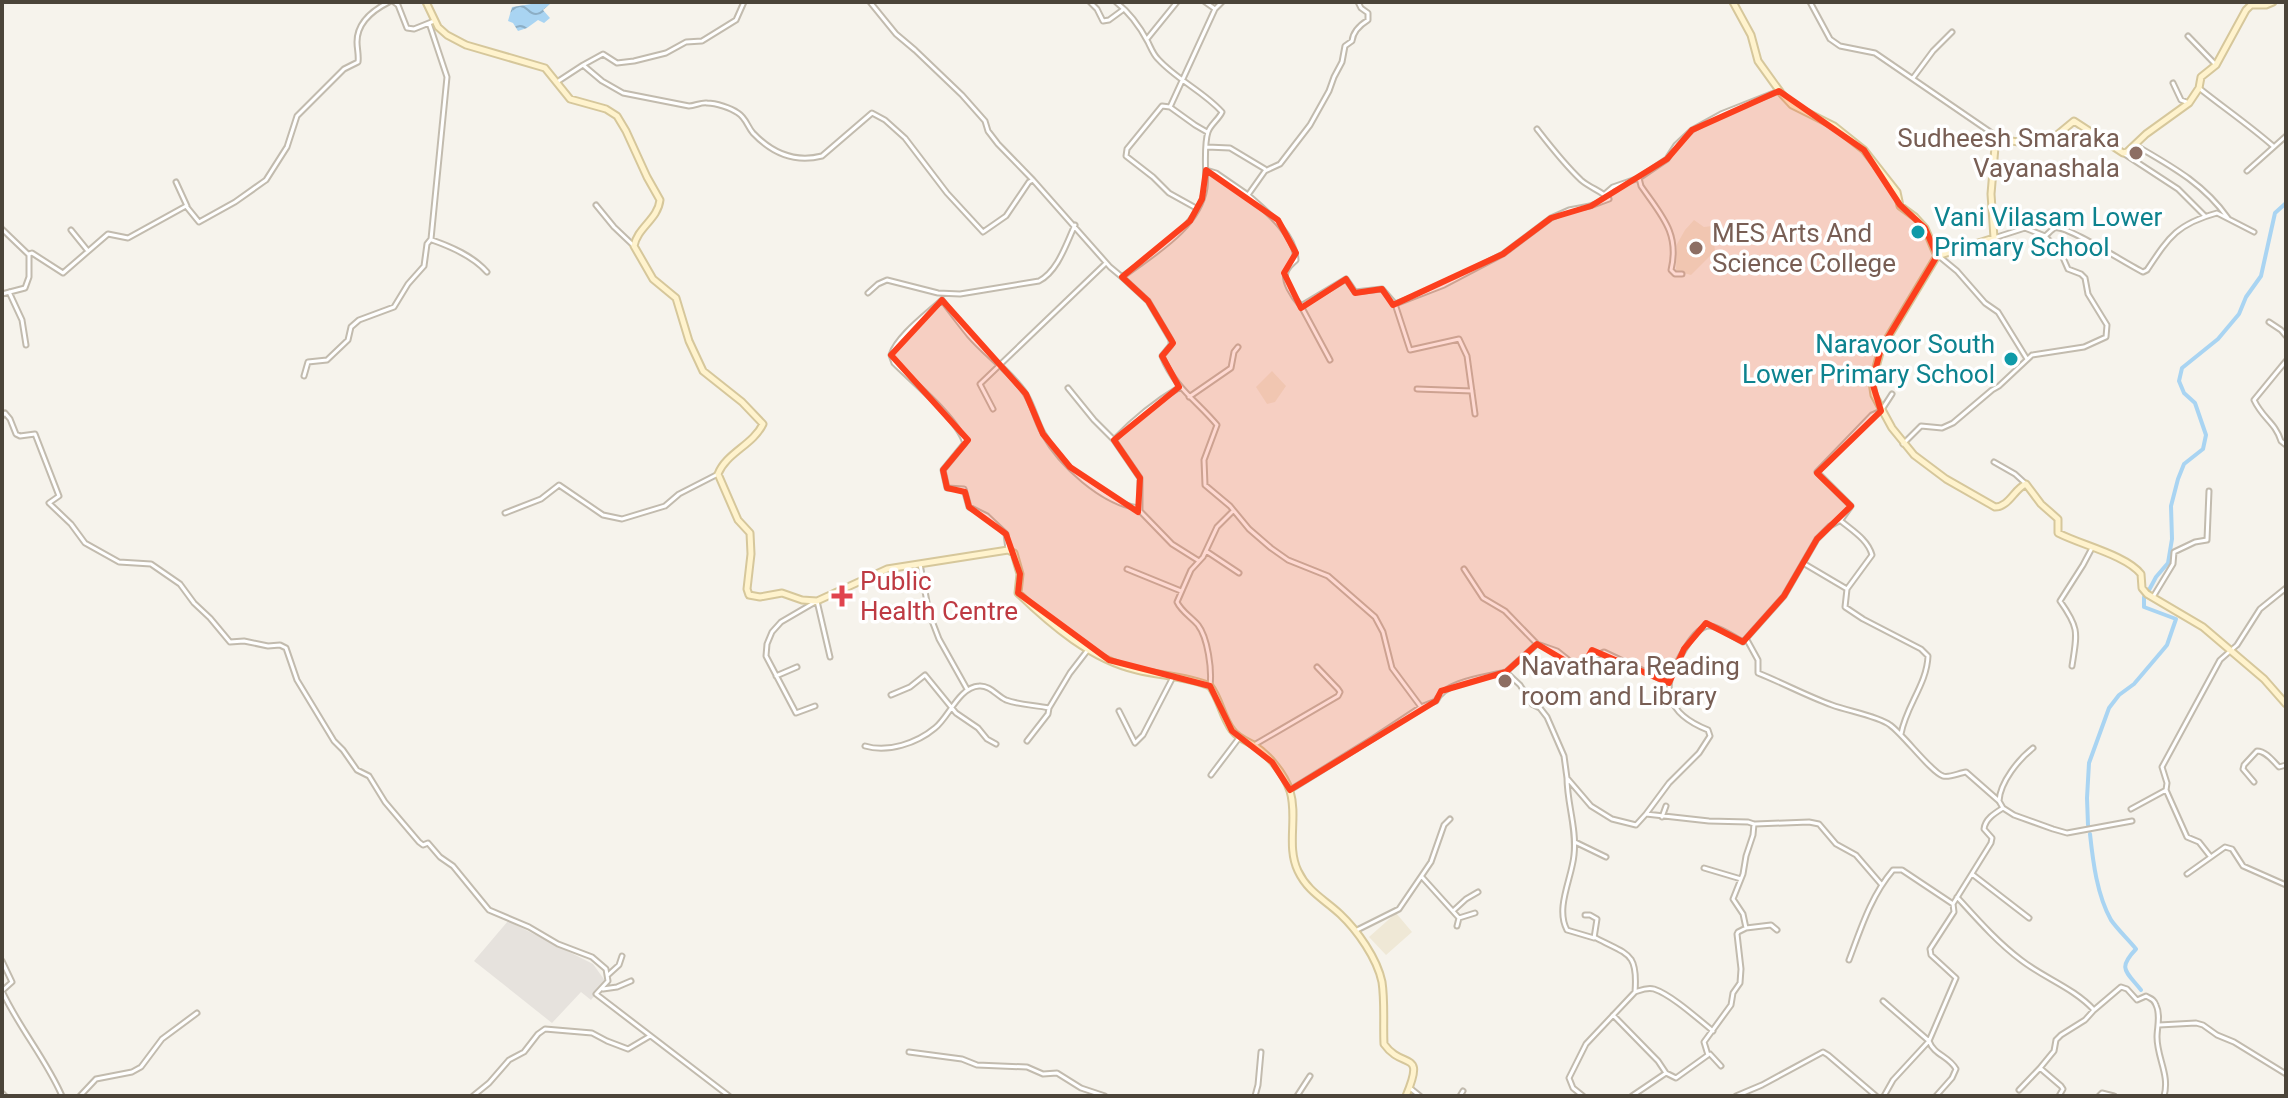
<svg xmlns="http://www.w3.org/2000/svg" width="2288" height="1098" viewBox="0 0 2288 1098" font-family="Roboto,sans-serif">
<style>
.industrial{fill:#e6e2dd}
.education{fill:#efe8d6}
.water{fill:url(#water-waves)}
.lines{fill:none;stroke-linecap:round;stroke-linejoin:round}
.canal{stroke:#a9d4f2;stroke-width:4}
.street-casing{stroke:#c2bbae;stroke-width:7}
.secondary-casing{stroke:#d6c79b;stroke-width:9}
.street{stroke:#fff;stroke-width:3}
.secondary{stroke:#fff3cd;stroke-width:5}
.marked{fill:#fc3f1d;fill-opacity:0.2;stroke:#fc3f1d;stroke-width:6;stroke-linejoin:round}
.education-dot{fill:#8d6e63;stroke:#fff;stroke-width:3}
.culture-dot{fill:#0f9aa8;stroke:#fff;stroke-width:3}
.health-dot{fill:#e0444e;stroke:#fff;stroke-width:3}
.labels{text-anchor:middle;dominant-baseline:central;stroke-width:7;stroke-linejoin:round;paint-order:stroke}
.education-label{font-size:26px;fill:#785e54;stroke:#fff;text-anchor:start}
.culture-label{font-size:26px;fill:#0d838f;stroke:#fff;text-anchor:start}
.health-label{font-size:26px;fill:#be3a42;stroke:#fff;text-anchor:start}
</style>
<defs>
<pattern id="water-waves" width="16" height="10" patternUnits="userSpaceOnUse" patternTransform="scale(2)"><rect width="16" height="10" fill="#a9d4f2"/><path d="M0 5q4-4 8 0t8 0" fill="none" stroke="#8caec5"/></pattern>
</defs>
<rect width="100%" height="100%" fill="#f6f3ec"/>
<path class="industrial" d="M508 921 593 964 606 982 591 1000 581 992 552 1023 474 961Z"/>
<path class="education" d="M1694 220 1704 227 1712 226 1715 251 1691 275 1676 271 1677 244 1685 230Z
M1272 371 1286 386 1275 402 1267 404 1256 387Z
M1396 913 1412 932 1386 955 1369 937Z"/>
<path class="water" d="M544 2 550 4 543 10 550 18 544 23 538 20 527 28 518 31 513 23 508 21 512 7Z"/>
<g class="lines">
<path class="canal" d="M2148 592 2156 577 2168 563 2172 539 2171 506 2178 479 2184 464 2203 449 2206 435 2195 403 2184 393 2179 381 2182 368 2218 339 2239 314 2246 297 2261 276 2275 213 2286 203
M2088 825 2087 798 2089 763 2109 708 2119 695 2134 684 2162 651 2167 645 2176 619 2144 607V597
M2090 834C2093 862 2097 895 2111 920 2118 930 2128 939 2136 949 2117 969 2126 971 2141 990"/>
<g class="street-casing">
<path id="street" d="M394 2 398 5 407 28 414 29 434 21
M870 2 896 34 915 50 962 95 985 121 988 131 998 144 1033 180 1110 267 1122 277
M1090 2 1097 9 1103 21 1109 20 1124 9
M1116 2C1129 12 1140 27 1148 42 1151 48 1153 54 1158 59 1177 80 1203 91 1222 112 1219 119 1210 125 1208 132 1203 147 1207 172 1205 188 1199 228 1152 254 1122 277L1148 301 1171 340V345L1162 356C1175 388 1197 401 1217 425L1204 460 1205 485 1230 506 1249 529 1271 548 1288 560 1328 576 1375 617 1383 632 1392 668 1421 707 1436 701C1445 681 1487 677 1506 672L1520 685 1532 704 1540 708 1547 717 1564 756 1567 778 1591 806 1612 819 1636 825 1646 814
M1205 2 1215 9
M1810 2 1830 39 1840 46 1875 53 2002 140
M2188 36 2216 65
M1147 39 1177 2
M583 65 603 54 617 63 634 61 666 53 686 42 702 41 736 20 744 2
M1913 78 1933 51 1952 32
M557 82 583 65 602 81 623 93 689 106C695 106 701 102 707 103 716 103 731 108 738 113 746 118 747 126 753 133 772 153 795 163 822 156L872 113 885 120 905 138 947 193 983 232 1006 216 1029 182 1033 180
M2173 83 2181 100 2189 103
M2199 88C2224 108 2249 125 2273 146
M1170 107 1162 106 1127 149 1126 156 1153 177 1169 193 1196 208
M1170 107 1215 9 1222 2
M1170 107 1195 125 1207 132
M2135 145C2171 166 2203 183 2228 218
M1207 147 1230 148 1265 169
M2123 153 2178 189 2205 216
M1206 170 1216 173 1248 195 1265 171 1280 164 1310 125 1329 91 1334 77 1342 62 1345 46 1352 41C1353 31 1360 25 1368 20V13L1361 8 1358 2
M2247 171 2286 136
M1639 178 1641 186C1661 215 1680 233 1671 270L1675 274H1682
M176 182 187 206
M1605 194 1613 187 1639 178 1667 159 1676 145 1692 130 1721 114 1779 91
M1248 195C1266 211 1295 234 1296 260 1293 263 1289 266 1287 270 1281 280 1294 298 1301 306L1346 279 1355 292 1382 289 1395 304 1444 285 1503 254 1551 218 1569 210 1590 206 1609 199C1602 191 1590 188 1581 180 1564 164 1551 147 1537 129
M596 205 614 227 634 246
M2 229 28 254
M71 230 88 251
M1994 238 2025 228 2045 236
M432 240C452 247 473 256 487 272
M1940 257 1957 271 1985 303 1998 312 2027 359
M9 292 22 320 26 345
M868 293 878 284 887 280 938 293 960 294 1039 281C1058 271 1066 244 1075 225
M2 294 25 288 29 277V254L32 253 63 273 108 234 128 238 186 206 199 222 235 202 266 180 287 147 297 116 344 69 358 62C359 55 357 49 357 42 357 23 373 10 389 2
M1395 304 1410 350 1459 339 1467 356 1475 414
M1301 306 1330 360
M2269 322 2281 330 2286 336
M2286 361 2254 400C2263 419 2275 422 2281 441L2286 445
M304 376 308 362 327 360 348 340 351 327 359 320 394 307 408 284 424 266 427 244 431 239 447 77 429 23
M1180 387C1155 402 1134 419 1114 440L1140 478V511L1172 544 1199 561
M1068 388 1094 420 1113 439
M1417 389 1472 391
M1189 397 1231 368 1234 352 1238 347
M993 409 980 384 1106 263
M2 416 5 413 10 419 16 434 20 436 35 434 59 496 49 503 71 524 85 543 119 562 151 564 180 584 194 603 210 618 230 642 244 641 268 646 280 645 286 648 297 680 334 741 343 750 357 770 369 776 385 802 419 842 423 845 428 843 440 857 453 866 489 910 529 927 558 944 592 957 606 969 608 981 596 994 729 1096
M1903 444 1921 426 1942 428 1953 423 1992 390 1999 386 2032 355 2084 347 2106 337 2107 325 2088 294 2085 278 2081 274 2068 269 2061 253 2045 236C2048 234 2052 229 2055 228 2067 225 2128 265 2143 272L2147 270C2169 237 2177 224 2217 213L2254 232
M1994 462 2015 474 2026 484
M505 513 541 499 559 485 603 515 622 519 665 506 679 494 718 474
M1841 521C1853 531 1868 540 1872 555L1847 589 1845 607 1863 619 1921 649 1928 656C1927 684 1906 706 1901 734
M1008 549 1006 534 987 516 969 507 964 489 947 488 943 470 965 443C956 417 914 383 894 363L891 355C897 336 927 314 942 300 951 312 960 324 969 335 986 355 1010 371 1025 393 1033 405 1036 421 1043 433 1061 465 1102 502 1138 508
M1206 551 1239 573
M1803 563 1847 589
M920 564 929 613 939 639 967 689
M1127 569 1181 591
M1464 569 1483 598 1505 611 1537 644 1557 651 1581 670 1589 666 1592 658 1604 652 1669 683
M2153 597 2173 564 2174 552 2195 542 2207 540 2209 491
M1747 640 1758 660V673C1783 683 1807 696 1832 705 1848 711 1878 716 1890 725 1903 734 1932 773 1943 776 1949 778 1959 773 1966 772L1999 801 2003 808 2014 815 2053 829 2067 833 2132 821
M2072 666C2077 633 2080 629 2060 601L2083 565 2092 548
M1507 671 1537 644
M776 676 797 667
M1210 686C1212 670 1208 638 1198 625 1191 617 1181 611 1177 602L1191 570 1203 557 1217 527 1233 511
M891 695 910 687 925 675 956 713 978 728 987 739 996 744
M815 706 796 713 766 656 767 644 772 632 781 622 817 601 830 657
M1119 711 1135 743 1143 735 1172 679
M1027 741 1048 714 1049 708 1070 673 1087 651
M1254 745 1338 696 1340 692 1338 689 1317 667
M865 746C888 753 917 743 935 728 949 717 959 687 979 686 990 685 997 696 1006 700 1019 705 1036 705 1049 708
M1211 775 1239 738
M1567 778C1567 804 1577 828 1574 855 1572 878 1555 908 1567 930L1594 938 1597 919 1590 915H1585
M2254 782 2243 769 2244 765 2257 751C2266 751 2273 761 2279 767L2286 765
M1290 790 1374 738 1421 707
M1999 801C2000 782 2019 759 2033 748
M2131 809 2166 790
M1662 817 1666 806
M1755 824 1809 822 1819 824 1836 844 1856 855 1881 884
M1575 842 1606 857
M2210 856 2199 842 2187 837 2166 790 2167 783 2162 767 2220 660 2237 645 2260 609 2286 588
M1704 868 1741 879
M1972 874 2029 918
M2187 874 2225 847 2232 849 2243 866 2286 885
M1422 877 1459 918 1457 926
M1957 897C1977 919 1997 942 2021 960 2044 978 2074 988 2094 1010L2085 1020 2061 1035 2056 1040 2054 1051 2040 1068 2061 1086 2063 1089 2059 1096
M1453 911 1466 899 1478 892
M1459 918 1475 913
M1746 928 1771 925 1777 930
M1357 930 1399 909 1431 862 1444 825 1450 819
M1596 938C1628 955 1638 952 1635 992
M1849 960C1861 928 1871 896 1893 870H1902L1953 904
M2 961 12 982 2 991C19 1028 46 1059 62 1096
M608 975 619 965 622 956
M603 989 617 987 631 981
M1883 1001 1929 1041 1893 1080 1884 1096
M2094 1010 2121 987 2127 989 2137 1000 2146 996C2151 999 2154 999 2156 1005 2161 1015 2157 1027 2157 1037 2157 1058 2170 1075 2164 1096
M1613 1015 1658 1061 1666 1073
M2159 1025 2196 1023 2203 1025 2217 1035 2234 1042 2286 1074
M909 1052 962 1059 977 1065 1027 1067 1043 1074 1057 1073 1081 1088 1105 1096
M1710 1054 1721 1066
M1410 1088 1420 1096
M2019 1090 2040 1068
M2 1093 5 1096
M80 1096 96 1079 132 1072 141 1067 162 1039 197 1013
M473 1096 489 1083 509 1060 524 1052 538 1034 545 1029 592 1033 607 1041 628 1049 650 1036
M1255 1096 1258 1085 1261 1052
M1297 1096 1310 1076
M1460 1096 1463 1091
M1583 1096 1573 1088 1569 1078 1586 1044 1635 992C1641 990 1647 987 1654 989 1672 995 1698 1019 1713 1031
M1632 1096 1666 1073 1676 1078 1708 1055 1704 1042 1731 1005 1733 993 1740 983 1741 969 1737 934 1738 932 1746 928 1743 914 1733 899 1743 874 1746 856 1753 835 1754 824 1748 822 1709 821 1646 814 1669 783 1699 753 1710 736 1708 730C1693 724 1676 715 1671 698 1669 693 1669 685 1670 680 1674 667 1694 625 1710 626 1718 626 1735 638 1743 642L1784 596 1817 539 1830 526 1841 520 1851 506 1817 472 1872 415 1881 411 1892 394
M1736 1096 1762 1085 1823 1052 1828 1055 1876 1096
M1936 1096 1952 1078 1956 1069C1949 1056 1934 1055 1929 1041L1956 978 1931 955 1930 949 1954 912 1953 904 1991 843 1992 838 1984 829C1985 819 1995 813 2003 808
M2099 1096 2102 1093 2114 1096"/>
</g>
<g class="secondary-casing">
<path id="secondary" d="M426 2 438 27 447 35 466 45 545 68 570 99 606 109 617 116 626 131 647 177 660 200C658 219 637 228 634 246L653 279 676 298 689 341 703 371 742 402 763 424C753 445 726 453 718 474L738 520 750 533 751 554 747 589 749 595 760 597 782 593 802 600 817 601 887 569 1008 550 1014 553 1020 574 1018 593C1051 625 1092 660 1137 670 1162 676 1186 676 1210 686 1220 699 1222 717 1232 730 1237 737 1244 740 1252 744 1268 754 1284 773 1290 791 1298 817 1286 846 1298 871 1308 892 1324 899 1340 914 1357 930 1377 958 1382 982 1385 1002 1383 1024 1384 1044 1403 1071 1426 1048 1406 1096
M1733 2 1751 35 1758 61 1781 93 1792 105 1834 126 1864 150 1897 192 1900 206 1915 217 1925 228 1937 256
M2273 2 2266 5H2251L2246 10 2216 65 2201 77 2199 88 2189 103 2146 134 2127 152 2123 153 2074 121 2045 145 2002 140 1995 147 1991 194 1994 238 1937 256 1881 349 1872 382 1874 395 1892 428 1914 455 1946 479 1995 507C2009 507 2014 489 2026 484L2041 504 2058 519V533C2081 545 2126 555 2141 574L2142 588 2147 594 2203 627 2264 679 2286 704"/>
</g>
<use href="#street" class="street"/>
<use href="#secondary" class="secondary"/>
</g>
<path class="marked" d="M1779 91 1864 150 1900 205 1925 228 1937 256 1881 349 1872 382 1881 411 1817 473 1851 506 1817 539 1784 596 1743 642 1706 623 1684 649 1669 683 1592 650 1581 670 1537 644 1506 672 1441 691 1436 701 1290 790 1272 762 1232 731 1210 686 1109 660 1018 593 1020 574 1006 534 969 507 965 492 947 488 943 470 968 440 891 355 942 300 1026 394 1043 434 1070 467 1138 512 1140 478 1114 440 1179 387 1162 356 1173 343 1148 301 1122 277 1190 221 1202 199 1206 170 1278 220 1296 253 1284 273 1301 308 1346 279 1355 293 1382 289 1393 305 1503 254 1551 218 1591 206 1667 159 1692 130Z"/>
<g class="education-dot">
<circle cx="2136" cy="153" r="8"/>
<circle cx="1696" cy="248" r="8"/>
<circle cx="1505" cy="681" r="8"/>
</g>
<g class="culture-dot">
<circle cx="1918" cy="232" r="8"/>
<circle cx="2011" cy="359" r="8"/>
</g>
<path class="health-dot" d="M838 584h8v8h8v8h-8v8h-8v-8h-8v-8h8z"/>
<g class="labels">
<g class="education-label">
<text x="2120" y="138" text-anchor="end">Sudheesh Smaraka<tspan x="2120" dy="30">Vayanashala</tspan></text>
<text x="1712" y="233">MES Arts And<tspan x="1712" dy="30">Science College</tspan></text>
<text x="1521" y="666">Navathara Reading<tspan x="1521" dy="30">room and Library</tspan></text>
</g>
<g class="culture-label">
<text x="1934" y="217">Vani Vilasam Lower<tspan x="1934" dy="30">Primary School</tspan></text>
<text x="1995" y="344" text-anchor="end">Naravoor South<tspan x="1995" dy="30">Lower Primary School</tspan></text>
</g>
<g class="health-label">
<text x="860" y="581">Public<tspan x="860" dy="30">Health Centre</tspan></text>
</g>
</g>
<rect width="2288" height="1098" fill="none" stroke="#4b4439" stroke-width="8"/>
</svg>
